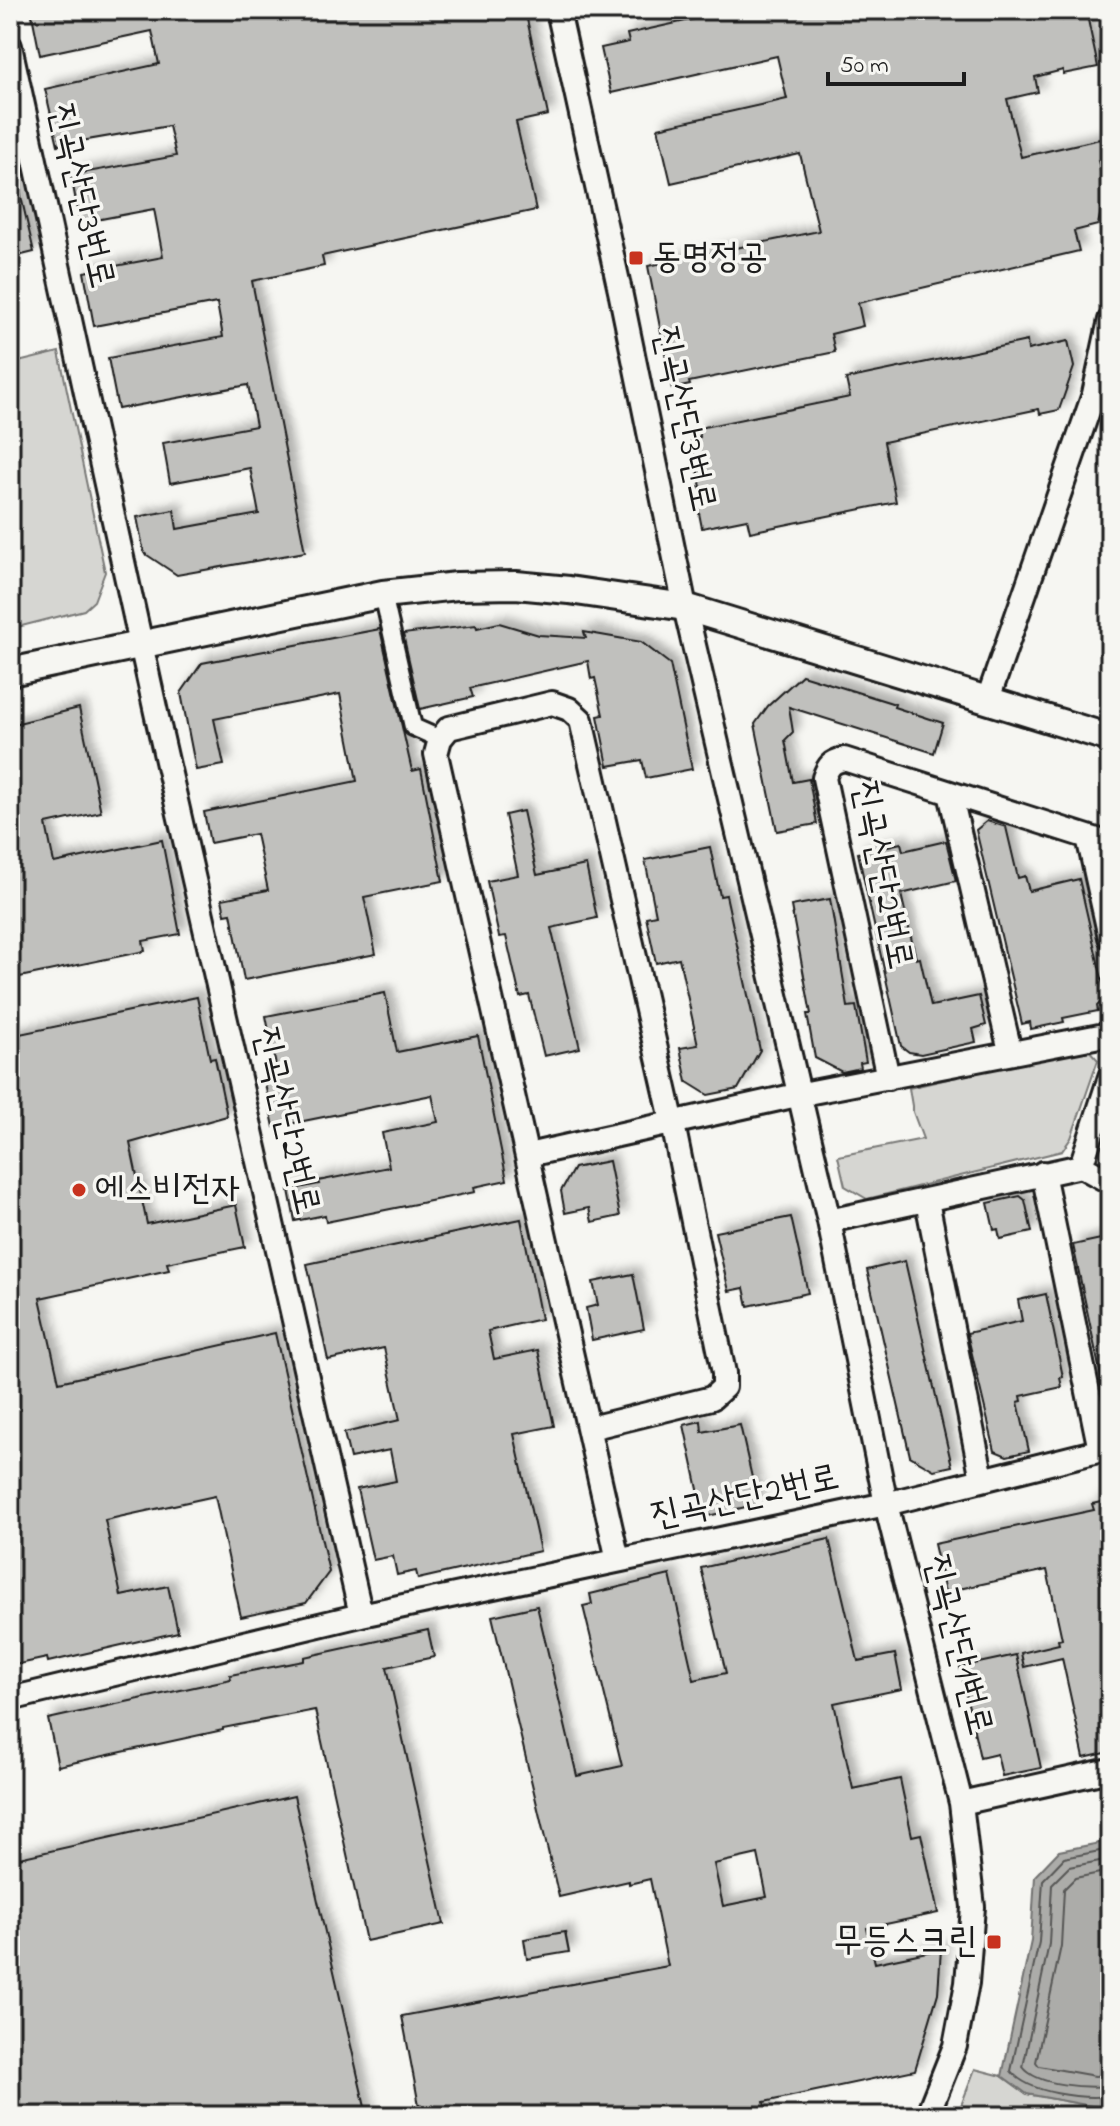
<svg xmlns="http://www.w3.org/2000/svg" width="1120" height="2126" viewBox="0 0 1120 2126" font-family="'Indie Flower','Poor Story',sans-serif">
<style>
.green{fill:#d6d6d2;stroke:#797977;stroke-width:2}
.water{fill:#acaca9;stroke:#727271;stroke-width:2}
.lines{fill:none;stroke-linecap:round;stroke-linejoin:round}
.shore{stroke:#565654;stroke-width:2}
.building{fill:#c0c0bd;stroke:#1c1c1c;stroke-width:2;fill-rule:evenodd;filter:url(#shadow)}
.pedestrian-casing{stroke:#1c1c1c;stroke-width:22}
.minor-casing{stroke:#1c1c1c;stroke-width:28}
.tertiary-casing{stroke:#1c1c1c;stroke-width:32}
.pedestrian{stroke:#f6f6f2;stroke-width:16}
.minor{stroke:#f6f6f2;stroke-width:22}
.tertiary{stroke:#f6f6f2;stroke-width:26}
.poi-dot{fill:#c8321e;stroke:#f6f6f2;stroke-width:3}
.labels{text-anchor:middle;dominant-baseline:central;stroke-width:7;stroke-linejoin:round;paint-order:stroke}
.street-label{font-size:36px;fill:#1c1c1c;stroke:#f6f6f2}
.poi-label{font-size:36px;fill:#1c1c1c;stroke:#f6f6f2;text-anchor:start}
</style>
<defs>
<filter id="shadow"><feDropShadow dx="7" dy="-7" stdDeviation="4" flood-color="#0004"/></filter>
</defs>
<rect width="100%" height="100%" fill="#f6f6f2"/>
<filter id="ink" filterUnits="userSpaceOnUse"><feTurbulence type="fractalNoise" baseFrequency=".0125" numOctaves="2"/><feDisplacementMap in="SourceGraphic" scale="16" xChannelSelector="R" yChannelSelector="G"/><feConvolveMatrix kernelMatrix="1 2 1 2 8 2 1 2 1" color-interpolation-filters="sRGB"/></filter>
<g filter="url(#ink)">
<path class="green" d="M59 352 105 572 94 601 84 610 10 629V364Z
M1086 1047 1098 1060 1071 1138 1062 1151 867 1199 845 1186 838 1156 923 1139 913 1112 909 1088Z
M975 2069 1002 2076 1027 2094 1097 2107 1110 2104V2116H957Z"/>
<path class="water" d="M1110 1841V2104L1097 2107 1027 2094 1002 2076 1031 1941 1035 1876 1059 1851Z"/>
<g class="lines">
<path class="shore" d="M1110 1849 1064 1858 1043 1880 1039 1942 1011 2071C1029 2094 1083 2099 1110 2096
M1110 1859 1069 1867 1052 1884 1049 1944 1023 2067C1037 2086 1087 2088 1110 2086
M1110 1871 1075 1878 1064 1889 1061 1946 1036 2062 1039 2066 1095 2076 1110 2074"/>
</g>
<path class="building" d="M31 10H525L548 115 516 122 536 210 322 256 324 266 252 281 305 552 177 575 144 553 137 517 174 510 177 529 259 514 250 468 170 483 163 443 256 426 248 385 118 409 108 358 223 337 217 303 94 326 84 272 163 257 154 209 80 223 71 175 176 156 169 126 58 145 45 89 159 64 152 31 40 55Z
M735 10H1062L1063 20 1087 15 1098 67 1063 74V70L1035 77 1038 92 1007 99 1021 157 1100 139 1105 159 1098 160 1105 190 1098 225 1074 231 1079 251 858 303 863 326 831 334 835 352 689 382 690 385 672 389 648 266 819 231 800 154 671 183 658 128 787 99 777 56 611 93 601 48 629 42 627 34Z
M16 175 34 252 10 258V176Z
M1027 341 1028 350 1068 341 1074 367 1059 410 1040 414 1039 409 884 442 896 502 750 532 747 519 702 528 694 488 701 487 691 439 700 437 699 428 850 397 846 379Z
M499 623 539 635 586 638 584 632 641 642 670 664 692 769 646 778 642 760 608 766 598 716 603 715 595 678 591 679 588 661 470 688 473 697 420 709 403 634 476 625 477 628Z
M380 629 412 771 421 769 443 881 364 897 376 954 244 980 231 913 225 914 222 899 268 890 256 834 210 843 204 812 357 781 340 694 214 719 224 765 196 770 181 693 202 663Z
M802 675 895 704 894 707 943 723 934 753 789 707 793 732 785 740 793 782 809 779 817 824 777 831 755 724 768 706Z
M79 708 101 812 46 824 54 863 162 840 180 934 143 941 145 951 10 979V725Z
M523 811 537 875 586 865 597 918 551 928 580 1048 544 1056 529 995 520 997 506 936 499 937 487 881 518 875 505 815Z
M987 821 1006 827 1018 878 1025 876 1029 891 1079 879 1106 997 1097 1006 1098 1011 1063 1018 1064 1022 1031 1029 1030 1022 1022 1024 976 830Z
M946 841 956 881 901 894 916 959 920 958 931 1006 979 996 986 1025 973 1029 976 1042 921 1054 909 1052 901 1046 858 853 901 843 903 851Z
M710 847 720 896 726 895 760 1050 738 1089 708 1095 687 1082 680 1048 698 1045 679 958 656 963 646 917 656 915 645 860Z
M830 899 848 1007 856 1006 866 1062 860 1063 861 1068 842 1072 815 1058 807 1014H811L791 906Z
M385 993 397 1052 478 1036 507 1180 474 1187 475 1192 326 1222 325 1215 295 1221 289 1190 319 1184 318 1181 389 1167 382 1133 438 1122 432 1095 274 1127 264 1079 278 1076 266 1016Z
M197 997 210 1059 215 1058 227 1116 130 1143 147 1224 236 1205 245 1247 167 1263 169 1270 40 1298 59 1382 275 1333 329 1572 306 1603 241 1617 215 1496 105 1520 121 1596 168 1586 178 1632 48 1662 47 1658 10 1666V1443H13L10 1429V1036Z
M609 1161 620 1216 592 1222 589 1208 565 1213 561 1191 574 1168Z
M1020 1196 1025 1200 1032 1232 1000 1239 998 1229 994 1230 988 1203Z
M791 1217 808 1293 748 1306 744 1288 729 1291 715 1232Z
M521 1219 541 1319 488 1331 494 1359 538 1350 554 1426 514 1434 540 1551 418 1579 416 1571 397 1575 393 1556 373 1560 357 1489 396 1481 390 1450 350 1458 344 1433 400 1420 384 1348 328 1360 307 1264Z
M1110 1237V1389L1104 1390 1073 1245Z
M905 1261 952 1466 934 1470 910 1456 867 1270Z
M633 1274 644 1329 592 1340 586 1308 598 1305 593 1282Z
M1046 1294 1063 1377 1060 1378 1062 1387 1021 1396 1022 1401 1018 1402 1029 1451 1007 1456 995 1451 967 1333 1022 1321 1018 1300Z
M701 1421 702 1432 740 1425 758 1504 704 1517 684 1425Z
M1110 1500V1752L1084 1758 1062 1658 1024 1667 1021 1653 1059 1644 1058 1640 1062 1639 1047 1570 945 1592 934 1544 1094 1510 1092 1504Z
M829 1539 858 1661 895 1654 902 1689 834 1703 853 1789 900 1779 912 1836 921 1834 938 1913 867 1928 875 1963 941 1949 938 1993 915 2070 764 2102 767 2116H421L402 2016 668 1966 650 1879 629 1884V1881L559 1897 492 1616 537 1606 577 1776 622 1766 583 1606 592 1604 590 1594 670 1575 694 1680 726 1673 701 1568ZM758 1854 767 1897 723 1906 714 1864Z
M428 1630 434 1657 387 1667 444 1924 366 1941 315 1710 223 1728V1730L58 1766 48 1719 231 1679 230 1675 304 1661V1657Z
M1016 1655 1041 1768 1002 1776 997 1754 980 1758 960 1667Z
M294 1796 367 2116H10V1860Z
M565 1932 569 1952 527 1959 524 1939Z"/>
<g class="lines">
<g class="pedestrian-casing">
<path id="pedestrian" d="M383 594 413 727 440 739"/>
</g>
<g class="minor-casing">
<path id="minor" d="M558 10 620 291 685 607 829 1221 886 1504 961 1803 973 1907 967 1983 955 2046 927 2116
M10 46 157 717 361 1615
M988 699 1094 394 1110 320
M950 793 1010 1051
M1088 837 1110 937
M888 1078 824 778C828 766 831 762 844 759L1110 844
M528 1155 797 1095 1110 1034
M1081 1166 1110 1077
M1043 1173 1100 1450
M927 1201 982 1479
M829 1221 1081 1166 1110 1182
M590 1428 712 1398 724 1387V1373L673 1124 581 720 569 709 552 703 449 728 440 739 436 754 618 1560
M10 1699 361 1615 886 1504 1110 1448
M961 1803 1110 1770"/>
</g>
<g class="tertiary-casing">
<path id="tertiary" d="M10 672 383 594 457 586 516 585 569 590 685 607 1110 738"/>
</g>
<use href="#pedestrian" class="pedestrian"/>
<use href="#minor" class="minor"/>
<use href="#tertiary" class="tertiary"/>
</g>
</g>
<g class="poi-dot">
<rect x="628" y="250" width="16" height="16" rx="4"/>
<circle cx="79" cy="1190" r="8"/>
<rect x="986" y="1934" width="16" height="16" rx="4"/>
</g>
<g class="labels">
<g class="street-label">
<text transform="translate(80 196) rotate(77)">진곡산단3번로</text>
<text transform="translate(683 419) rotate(78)">진곡산단3번로</text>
<text transform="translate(881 875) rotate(79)">진곡산단2번로</text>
<text transform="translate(285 1121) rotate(77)">진곡산단2번로</text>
<text transform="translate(745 1498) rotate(-12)">진곡산단2번로</text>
<text transform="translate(957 1645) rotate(76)">진곡산단1번로</text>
</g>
<g class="poi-label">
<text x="652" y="258">동명정공</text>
<text x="95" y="1190">에스비전자</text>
<text x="978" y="1942" text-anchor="end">무등스크린</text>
</g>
</g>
<rect width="1120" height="2126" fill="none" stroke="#f6f6f2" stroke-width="40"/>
<rect x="20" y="20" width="1080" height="2086" fill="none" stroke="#1c1c1c" stroke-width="3" filter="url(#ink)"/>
<path d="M828 72v12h136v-12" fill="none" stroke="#1c1c1c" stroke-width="4"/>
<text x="840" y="72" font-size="24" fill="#1c1c1c" stroke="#f6f6f2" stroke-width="6" paint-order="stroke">50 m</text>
</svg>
